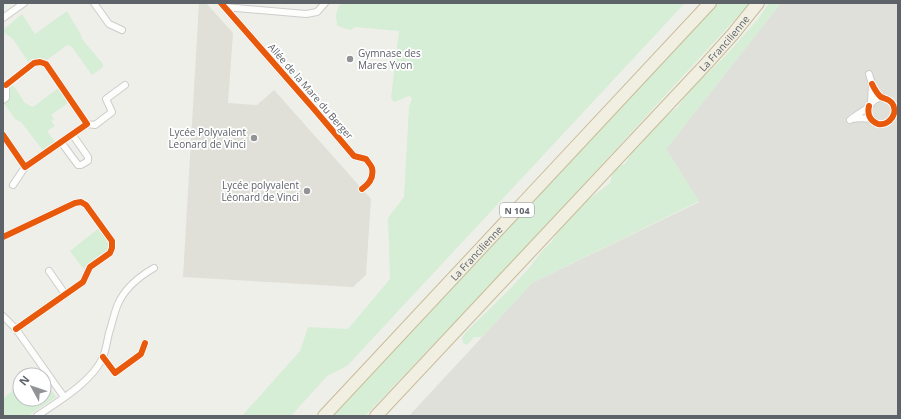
<svg xmlns="http://www.w3.org/2000/svg" width="901" height="419" viewBox="0 0 901 419" font-family="'Open Sans',sans-serif">
<style>
.industrial{fill:#e0e0db}
.education{fill:#e0dfd8}
.green{fill:#d6edd6}
.lines{fill:none;stroke-linecap:round;stroke-linejoin:round}
.street-casing{stroke:#cccdcc;stroke-width:8}
.highway-casing{stroke:#c8bc96;stroke-width:14}
.street{stroke:#fdfdfc;stroke-width:6}
.highway{stroke:#f1eee2;stroke-width:12}
.cycleway-casing{stroke:#fff;stroke-width:8}
.cycleway{stroke:#e8590c;stroke-width:6}
.poi-dot{fill:#919396;stroke:#fff;stroke-width:1.5}
.labels{text-anchor:middle;dominant-baseline:central;stroke-width:3.5;stroke-linejoin:round;paint-order:stroke}
.shield{fill:#fff;stroke:#8e9196;stroke-width:1}
.shield-label{font-size:9px;font-weight:bold;fill:#5e6269}
.street-label{font-size:10px;fill:#5e6269;stroke:#fff}
.poi-label{font-size:10px;fill:#5e6269;stroke:#fff;text-anchor:end}
</style>
<rect width="100%" height="100%" fill="#efefea"/>
<path class="industrial" d="M781 3H898V416H409L532 283 699 202 666 149Z"/>
<path class="education" d="M199 3H206L233 33 228 103 257 105 274 90 371 199 366 275 353 287 183 277Z"/>
<path class="green" d="M347 3H685L347 366 327 376 291 416H242L300 351 308 327 348 329 390 279 388 218 404 197 409 107 412 98 409 96C403 98 401 100 394 102L391 98 399 31 355 27 351 30 340 27 337 25 336 15 339 5Z
M717 3H750L517 257 365 416H332Z
M769 3H781L666 149 699 201 532 283 482 337H474L467 345 463 343 462 338 467 331 508 291 529 268 542 251 551 242 572 214 585 200 592 197 610 183 612 175 616 166 625 164 634 149 659 121 678 107 693 84 706 75 728 53 758 19Z
M67 11 81 35 82 39 103 64V67L92 75 72 47 67 45 43 63 31 66 13 39 3 32V30L22 14 35 34Z
M11 82 25 103 33 107 61 86 71 101 51 115 54 119 51 121 55 126 47 131 57 145 45 153 21 122 15 119 3 102 6 85Z
M99 228 109 242 110 247 108 251 88 266 85 271 70 251Z
M44 379 56 397 28 416H3V399L20 383V399H44Z"/>
<g class="lines">
<g class="street-casing">
<path id="street" d="M94 3 109 24 122 30
M221 3 314 109 354 156 366 159C368 162 371 165 372 168 374 177 369 184 362 189
M225 7 306 14 317 12 325 3
M3 18 24 3
M869 74 872 84 871 102
M3 100 6 98V85
M869 106C867 114 870 121 878 124 890 126 899 112 892 103 889 99 885 99 881 97 877 94 874 88 872 84
M852 119 861 118 871 119
M850 120C856 115 864 111 869 106 873 101 875 99 882 97
M87 124 95 125 112 112 106 99 125 85
M3 135 25 167 87 124 46 64 40 62 34 63 6 85
M61 142 78 165H81L88 161V157L72 134
M13 185 25 167
M3 237 75 203 81 202 86 205 112 241V248L110 253 90 267 83 282 16 329
M49 271 65 294
M3 316 16 329 64 397
M103 357 115 373 141 354 145 343
M37 416C59 401 92 382 103 357 106 350 107 341 109 333 112 324 114 313 118 304 125 288 140 276 154 268"/>
</g>
<g class="highway-casing">
<g id="highway">
<path id="s1" d="M324 416 710 3"/>
<path id="s2" d="M376 416 707 63 733 34 758 3"/>
</g>
</g>
<use href="#street" class="street"/>
<use href="#highway" class="highway"/>
<g class="cycleway-casing">
<path id="cycleway" d="M221 3 314 109 354 156 366 159C368 162 371 165 372 168 374 177 369 184 362 189
M869 106C867 114 870 121 878 124 890 126 899 112 892 103 889 99 885 99 881 97 877 94 874 88 872 84
M3 135 25 167 87 124 46 64 40 62 34 63 6 85
M3 237 75 203 81 202 86 205 112 241V248L110 253 90 267 83 282 16 329
M103 357 115 373 141 354 145 343"/>
</g>
<use href="#cycleway" class="cycleway"/>
</g>
<g class="poi-dot">
<circle cx="350" cy="59" r="4"/>
<circle cx="254" cy="138" r="4"/>
<circle cx="307" cy="191" r="4"/>
</g>
<g class="labels">
<rect class="shield" x="500" y="203" width="34" height="14" rx="3"/>
<g class="shield-label">
<text x="517" y="210">N 104</text>
</g>
<g class="street-label">
<text stroke="none"><textPath href="#s2" startOffset="510">La Francilienne</textPath></text>
<text transform="translate(311 91) rotate(49)">Allée de la Mare du Berger</text>
<text stroke="none"><textPath href="#s1" startOffset="223">La Francilienne</textPath></text>
</g>
<g class="poi-label">
<text x="358" y="53" text-anchor="start">Gymnase des<tspan x="358" dy="12">Mares Yvon</tspan></text>
<text x="246" y="132">Lycée Polyvalent<tspan x="246" dy="12">Leonard de Vinci</tspan></text>
<text x="299" y="185">Lycée polyvalent<tspan x="299" dy="12">Léonard de Vinci</tspan></text>
</g>
</g>
<rect width="901" height="419" fill="none" stroke="#5e6269" stroke-width="8"/>
<g transform="translate(32 387) rotate(310)"><circle r="19" fill="#ffffff" stroke="#bfc0c3"/>
<path d="M0-3L7 15L0 10L-7 15Z" fill="#919396"/>
<text y="-6" font-size="11" font-weight="bold" text-anchor="middle" fill="#5e6269">N</text>
</g>
</svg>
